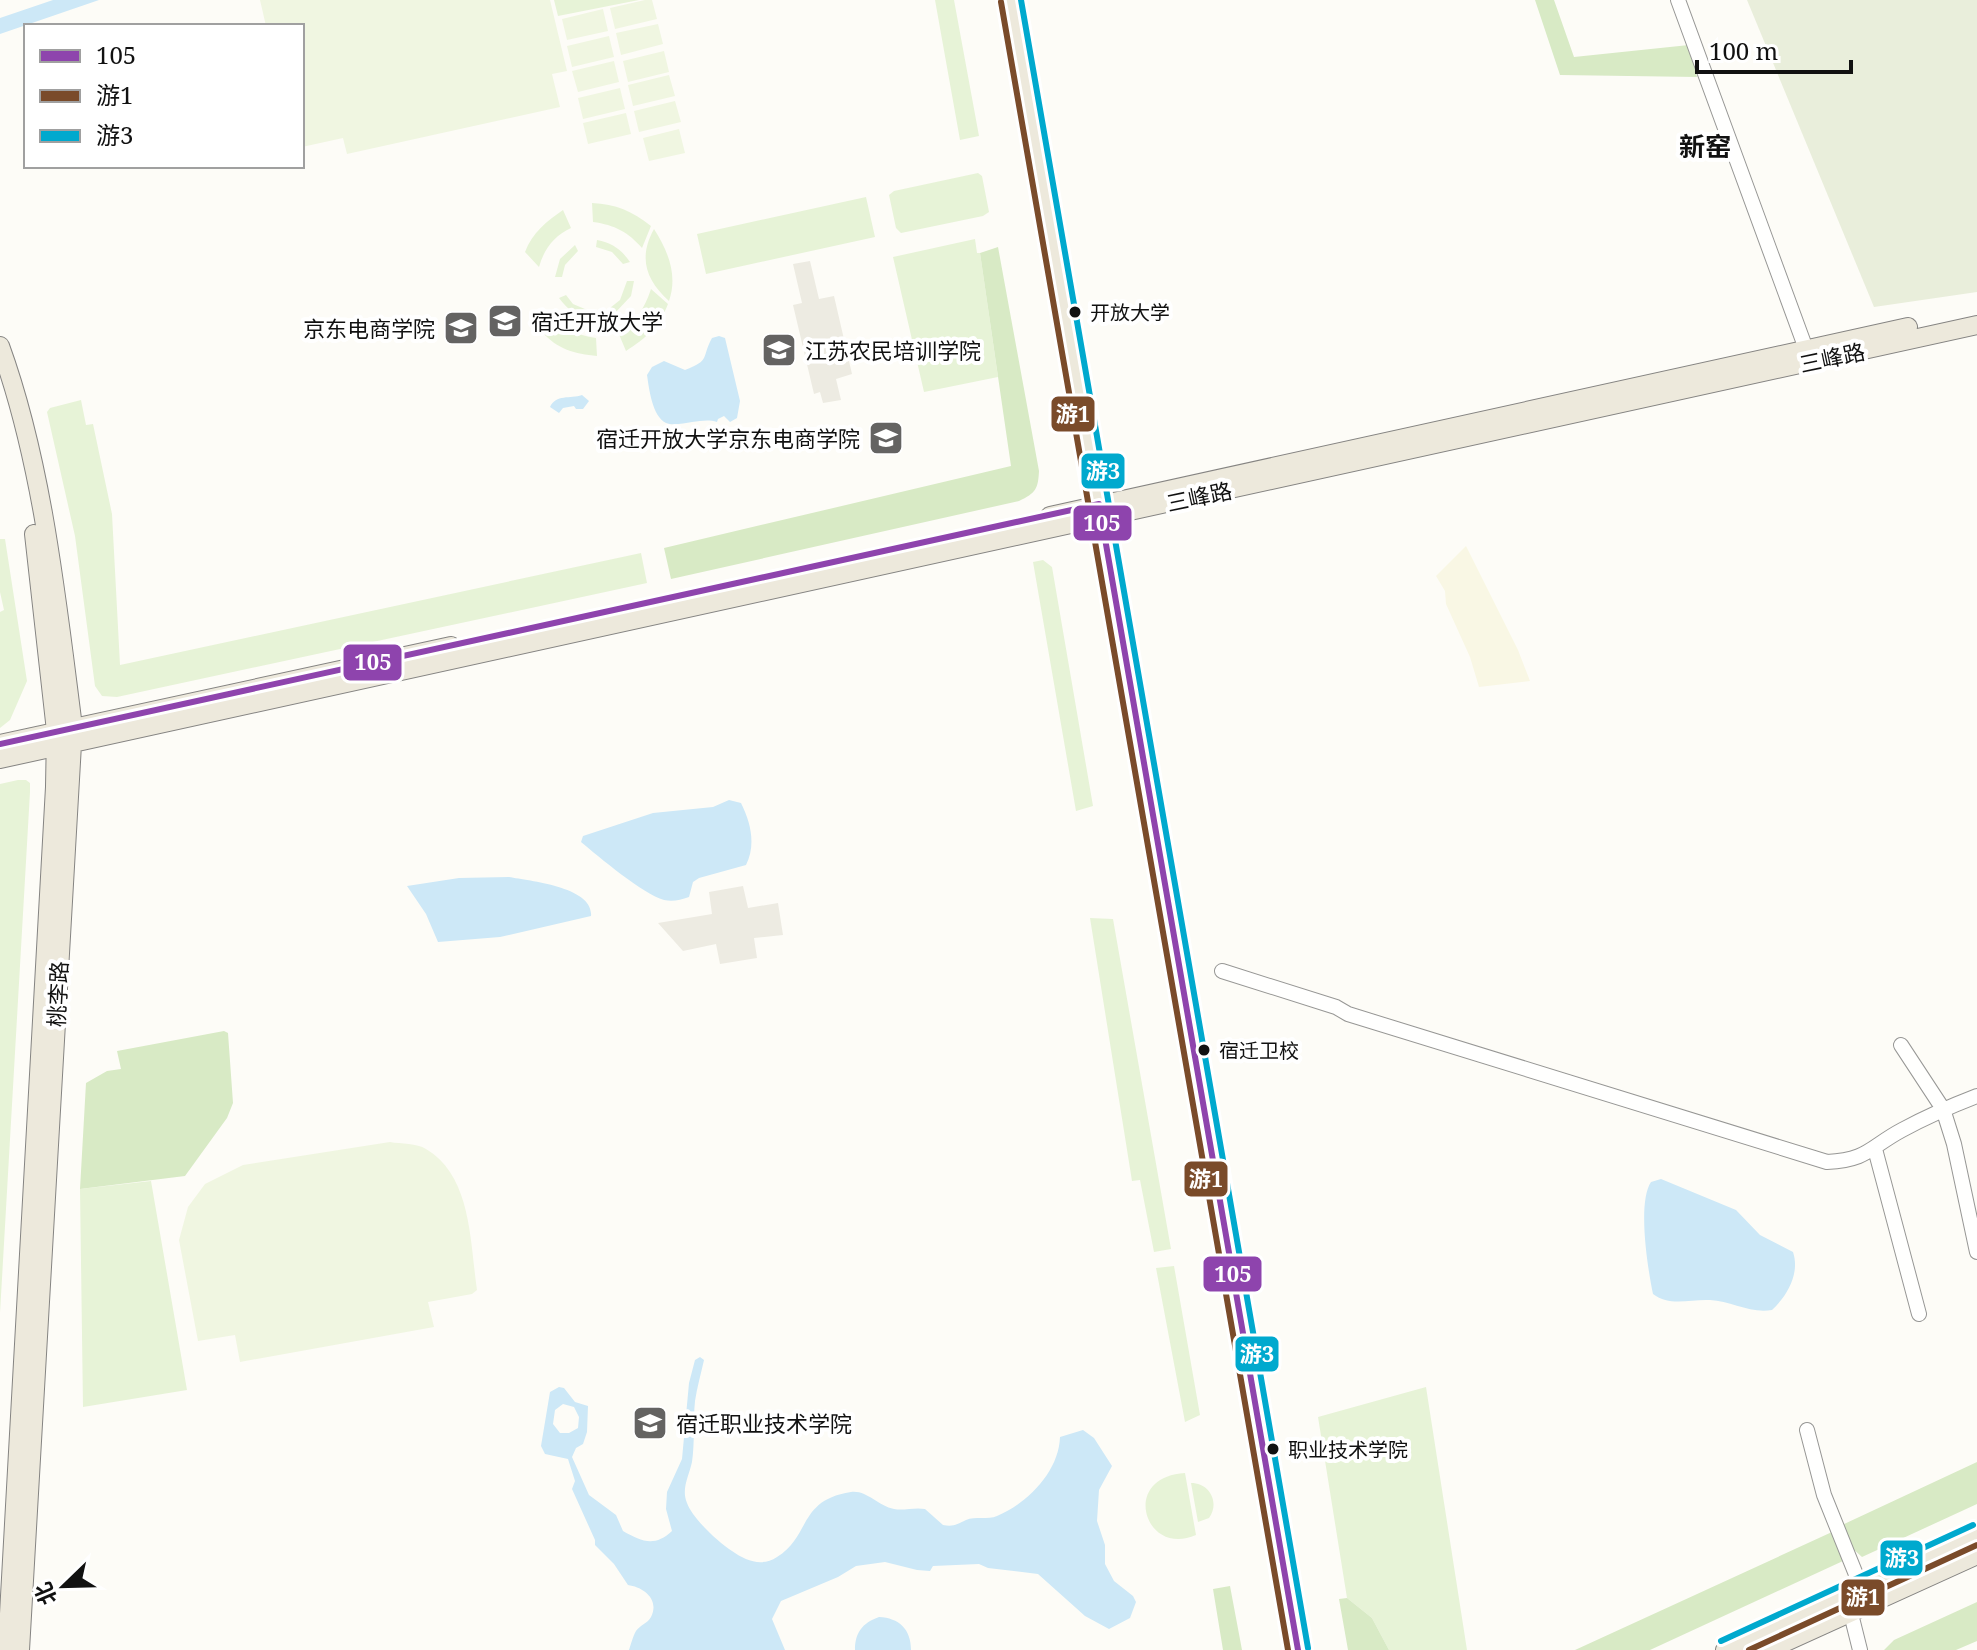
<svg xmlns="http://www.w3.org/2000/svg" width="1977" height="1650" viewBox="0 0 1977 1650" font-family="'Noto Serif','Noto Sans SC',serif">
<style>
.farmland{fill:#f9f7e4}
.green{fill:#e7f3d7}
.forest{fill:#d8eac5}
.cemetery{fill:#e9eedb}
.pitch{fill:#f0f6e1}
.plaza{fill:#edebe2}
.water{fill:#cde8f7;fill-rule:evenodd}
.lines{fill:none;stroke-linecap:round;stroke-linejoin:round}
.minor-casing{stroke:#979795;stroke-width:16}
.major-casing{stroke:#858482;stroke-width:20}
.minor{stroke:#fffffe;stroke-width:14}
.major{stroke:#ede9dc;stroke-width:18}
.bus-1-casing{stroke:#fff;stroke-width:12}
.bus-2-casing{stroke:#fff;stroke-width:12}
.bus-3-casing{stroke:#fff;stroke-width:12}
.bus-1{stroke:#8e44ad;stroke-width:6}
.bus-2{stroke:#7a4b2a;stroke-width:6}
.bus-3{stroke:#00a9ce;stroke-width:6}
.bus-dot{fill:#111;stroke:#fff;stroke-width:3}
.labels{text-anchor:middle;dominant-baseline:central;stroke-width:8;stroke-linejoin:round;paint-order:stroke}
.bus-label{font-size:20px;fill:#111;stroke:#fff;text-anchor:start}
.poi-label{font-size:22px;fill:#111;stroke:#fff;text-anchor:start}
.street-label{font-size:22px;fill:#111;stroke:#fff}
.quarter-label{font-size:26px;font-weight:bold;fill:#111;stroke:#fff}
.line-badge{stroke:#fff;stroke-width:3}
.badge-label{font-size:22px;text-anchor:middle;font-weight:bold;fill:#fff}
</style>
<rect width="100%" height="100%" fill="#fdfcf7"/>
<path class="farmland" d="M1466 546 1518 650 1530 681 1479 687 1470 657 1446 604 1445 591 1436 576Z"/>
<path class="green" d="M554 0H639L558 16Z
M935 0H954L979 136 960 140Z
M978 173 982 176 989 212 983 216 901 233 896 228 889 195 894 191Z
M866 197 875 237 706 274 697 234Z
M592 203C616 204 632 211 651 226L642 248C628 232 615 225 593 222Z
M563 210 571 228C554 236 544 249 539 267L525 252C532 233 547 221 563 210Z
M654 229C668 251 678 275 669 301 646 280 638 258 654 229Z
M975 239 977 253H980L998 377 924 392 893 257Z
M597 240C612 243 621 249 630 262L623 264 612 252 596 247Z
M575 245 578 251 565 265 562 277H555L560 259Z
M627 281H634L631 296 614 314 610 308 620 300Z
M651 289 668 304C659 327 646 338 626 351L618 332C636 321 644 310 651 289Z
M566 295 573 304 592 312V319C577 317 568 310 559 298Z
M548 315C563 329 576 335 596 338L597 356C575 354 557 349 542 332Z
M81 400 86 425 93 424 112 514 120 665 641 553 647 583 117 697 102 696 95 686 75 536 47 412 50 408Z
M0 539H5L27 681 10 720 0 728V612L4 610 0 592Z
M1043 560 1052 567 1093 806 1076 811 1033 562Z
M18 780H26L30 783V792L0 1313V784Z
M1090 918 1113 919 1171 1249 1154 1252 1140 1180 1132 1181Z
M151 1181 187 1390 83 1407 80 1189Z
M1174 1266 1200 1415 1185 1422 1156 1268Z
M1426 1387 1467 1650H1389L1372 1618 1347 1598 1318 1417Z
M1185 1473 1196 1535C1145 1558 1119 1477 1185 1473Z
M1191 1483C1210 1483 1220 1503 1209 1518L1198 1522Z"/>
<path class="forest" d="M1535 0H1554L1574 57 1689 45 1697 77 1560 75Z
M998 247 1039 471C1038 489 1036 493 1019 501L671 579 664 548 1011 466 980 253Z
M224 1031 228 1033 233 1103 227 1118 185 1176 80 1189 86 1083 107 1071 121 1069 117 1051Z
M1977 1462V1504L1862 1557 1851 1547 1842 1525Z
M1832 1532 1843 1561 1650 1650H1575Z
M1230 1586 1242 1650H1223L1213 1589Z
M1347 1598 1372 1618 1389 1650H1348L1339 1599Z
M1977 1602V1641L1956 1650H1884L1894 1640Z"/>
<path class="cemetery" d="M1747 0H1977V292L1874 307Z"/>
<path class="pitch" d="M260 0H550L567 71 552 74 560 107 347 154 343 138 302 147V26H266Z
M645 0H652L657 19 615 29 610 8Z
M603 9 608 31 567 40 562 19Z
M658 24 663 44 621 55 616 33Z
M609 36 614 57 572 67 567 46Z
M664 51 669 72 628 82 623 61Z
M614 61 619 82 578 92 572 71Z
M669 75 675 96 633 106 628 85Z
M620 88 625 109 583 119 578 98Z
M675 101 681 122 639 132 634 111Z
M626 113 631 134 588 144 583 123Z
M679 129 685 153 649 161 643 138Z
M390 1142C401 1144 417 1143 426 1149 472 1176 470 1243 477 1290L472 1294 428 1302 434 1327 240 1362 235 1335 198 1341 179 1240 188 1207 205 1184 243 1165Z"/>
<path class="plaza" d="M810 261 819 299 834 296 852 374 836 379 841 400 823 403 820 392 814 394 793 305 802 303 793 264Z
M743 886 748 908 778 903 783 935 754 938 757 958 720 964 716 944 683 951 658 923 712 914 709 892Z"/>
<path class="water" d="M53 0H99L0 34V18Z
M719 336 725 338 740 401 737 418 730 422 724 416 718 419 717 422C708 419 701 421 692 422 684 423 673 426 666 423 652 416 649 388 647 375L652 367 664 361 685 370C711 360 701 358 712 338Z
M582 395 589 401 583 409H576L574 406 563 408 559 413 550 407C556 394 570 399 582 395Z
M729 800 741 803C751 823 756 845 746 865L699 878 693 882 689 897C680 900 673 902 664 900 643 894 599 857 581 842L583 836 653 813 713 807Z
M509 877C530 881 594 887 591 916L500 937 438 942 426 914 407 886 459 878Z
M1661 1179 1736 1210 1760 1235 1793 1252C1800 1273 1788 1295 1772 1310 1751 1314 1731 1301 1710 1300 1690 1299 1670 1307 1653 1294 1648 1270 1637 1203 1651 1182Z
M700 1357 704 1360C701 1374 697 1387 695 1401 693 1421 695 1442 692 1462 689 1476 681 1489 687 1503 693 1519 718 1542 732 1551 746 1561 762 1567 777 1557 811 1536 798 1500 851 1492 867 1490 878 1506 894 1509 904 1511 914 1507 925 1509L943 1525C954 1527 957 1524 966 1520 975 1516 988 1520 997 1516 1028 1503 1059 1471 1060 1437L1083 1430 1094 1438 1112 1466 1099 1490 1097 1521 1105 1545V1564L1114 1581 1133 1596 1136 1602 1130 1618 1109 1629 1085 1616 1038 1574 988 1568 979 1564 933 1566 930 1571 917 1570 885 1562 856 1566 838 1577 781 1601 772 1619 785 1650H629C631 1644 633 1636 636 1631 640 1625 648 1623 651 1617 660 1599 643 1587 628 1585L614 1564 595 1545V1540L572 1489 575 1481 568 1459 545 1454 541 1446 550 1392 559 1387 564 1388 575 1402 588 1406 587 1432 583 1444 576 1448 572 1457 589 1495 616 1515 623 1531C642 1542 655 1547 672 1531L666 1509 667 1492 682 1459 689 1383 695 1360ZM563 1404 574 1407 579 1417 578 1428 569 1433H560L553 1424 555 1410Z
M879 1617C899 1618 911 1629 911 1650H855C855 1633 862 1623 879 1617Z"/>
<g class="lines">
<g class="minor-casing">
<path id="minor" d="M1678 0 1806 349
M1222 971 1336 1007 1348 1014 1827 1162C1868 1160 1870 1147 1902 1130 1926 1117 1951 1106 1977 1096
M1901 1045 1943 1109 1954 1144 1977 1252
M1875 1149 1919 1314
M1807 1430 1824 1495 1861 1587
M1846 1594 1860 1650"/>
</g>
<g class="major-casing">
<path id="major" d="M1011 0 1298 1650
M0 346C43 464 57 603 73 727L20 1650
M1050 516 1908 327
M0 744 451 646
M0 759 1977 325
M7 1650 55 787 56 731 34 534
M1725 1650 1977 1534
M1768 1650 1977 1555"/>
</g>
<use href="#minor" class="minor"/>
<use href="#major" class="major"/>
<g class="bus-1-casing">
<path id="bus-1" d="M0 744 1099 504 1298 1650"/>
</g>
<g class="bus-2-casing">
<path id="bus-2" d="M1001 2 1288 1650
M1749 1650 1977 1545"/>
</g>
<g class="bus-3-casing">
<path id="bus-3" d="M1021 0 1308 1648
M1721 1641 1973 1525"/>
</g>
<use href="#bus-1" class="bus-1"/>
<use href="#bus-2" class="bus-2"/>
<use href="#bus-3" class="bus-3"/>
</g>
<defs>
<g id="university-square" transform="scale(1.8)"><rect x="-9" y="-9" width="18" height="18" rx="4" fill="#646362" stroke="#fff"/><path d="M0-5L7-2L0 1L-7-2ZM-4 1L0 2.5L4 1V4Q0 6-4 4Z" fill="#fff"/></g>
</defs>
<g fill-rule="evenodd">
<use href="#university-square" x="505" y="321"/>
<use href="#university-square" x="461" y="328"/>
<use href="#university-square" x="779" y="350"/>
<use href="#university-square" x="886" y="438"/>
<use href="#university-square" x="650" y="1423"/>
</g>
<g class="bus-dot">
<circle cx="1075" cy="312" r="7"/>
<circle cx="1204" cy="1050" r="7"/>
<circle cx="1273" cy="1449" r="7"/>
</g>
<g class="labels">
<g class="bus-label">
<text x="1090" y="312">开放大学</text>
<text x="1219" y="1050">宿迁卫校</text>
<text x="1288" y="1449">职业技术学院</text>
</g>
<g class="poi-label">
<text x="531" y="321">宿迁开放大学</text>
<text x="435" y="328" text-anchor="end">京东电商学院</text>
<text x="805" y="350">江苏农民培训学院</text>
<text x="860" y="438" text-anchor="end">宿迁开放大学京东电商学院</text>
<text x="676" y="1423">宿迁职业技术学院</text>
</g>
<g class="street-label">
<text transform="translate(1832 357) rotate(-12)">三峰路</text>
<text transform="translate(1199 496) rotate(-12)">三峰路</text>
<text transform="translate(57 994) rotate(-87)">桃李路</text>
</g>
<g class="quarter-label">
<text x="1705" y="146">新窑</text>
</g>
</g>
<g class="line-badge">
<rect x="1050" y="395" width="46" height="38" rx="8" fill="#7a4b2a"/>
<rect x="1080" y="452" width="46" height="38" rx="8" fill="#00a9ce"/>
<rect x="1072" y="504" width="61" height="38" rx="8" fill="#8e44ad"/>
<rect x="342" y="643" width="61" height="39" rx="8" fill="#8e44ad"/>
<rect x="1183" y="1160" width="46" height="38" rx="8" fill="#7a4b2a"/>
<rect x="1202" y="1255" width="61" height="38" rx="8" fill="#8e44ad"/>
<rect x="1234" y="1335" width="46" height="38" rx="8" fill="#00a9ce"/>
<rect x="1879" y="1539" width="45" height="38" rx="8" fill="#00a9ce"/>
<rect x="1840" y="1578" width="46" height="39" rx="8" fill="#7a4b2a"/>
</g>
<g class="badge-label">
<text x="1073" y="422">游1</text>
<text x="1103" y="479">游3</text>
<text x="1102" y="531">105</text>
<text x="373" y="670">105</text>
<text x="1206" y="1187">游1</text>
<text x="1233" y="1282">105</text>
<text x="1257" y="1362">游3</text>
<text x="1902" y="1566">游3</text>
<text x="1863" y="1605">游1</text>
</g>
<rect x="24" y="24" width="280" height="144" fill="#ffffff" stroke="#a0a0a0" stroke-width="2"/>
<rect x="40" y="50" width="40" height="12" fill="#8e44ad" stroke="#a0a0a0" stroke-width="2"/>
<text x="96" y="64" font-size="24" fill="#111111">105</text>
<rect x="40" y="90" width="40" height="12" fill="#7a4b2a" stroke="#a0a0a0" stroke-width="2"/>
<text x="96" y="104" font-size="24" fill="#111111">游1</text>
<rect x="40" y="130" width="40" height="12" fill="#00a9ce" stroke="#a0a0a0" stroke-width="2"/>
<text x="96" y="144" font-size="24" fill="#111111">游3</text>
<g transform="translate(64 1586) rotate(247)" stroke="#ffffff" stroke-width="6" paint-order="stroke">
<path d="M0-6L14 30L0 20L-14 30Z" fill="#111111"/>
<text y="-12" font-size="22" font-weight="bold" text-anchor="middle" fill="#111111">北</text>
</g>
<path d="M1697 60v12h154v-12" fill="none" stroke="#111111" stroke-width="4"/>
<text x="1709" y="60" font-size="24" fill="#111111" stroke="#ffffff" stroke-width="6" paint-order="stroke">100 m</text>
</svg>
